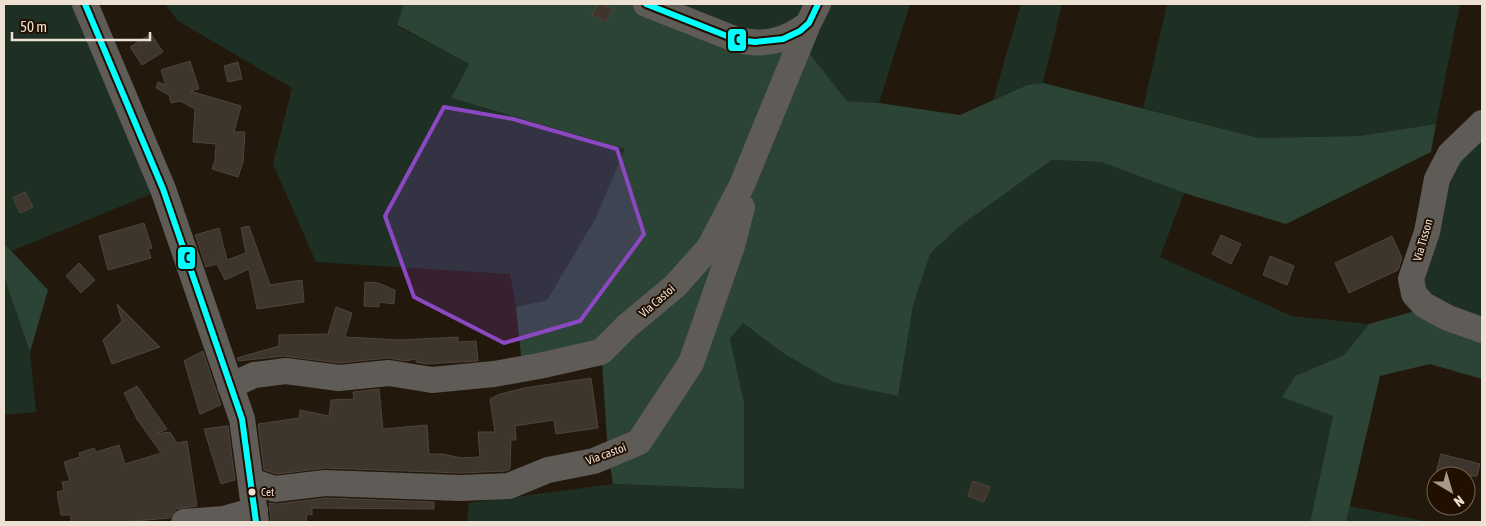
<svg xmlns="http://www.w3.org/2000/svg" width="1486" height="526" viewBox="0 0 1486 526" font-family="'Asap Condensed',sans-serif">
<style>
.green{fill:#1e2f24}
.forest{fill:#2b4435}
.building{fill:#3e362c;stroke:#4e453b}
.lines{fill:none;stroke-linecap:round;stroke-linejoin:round}
.minor{stroke:#5f5b57;stroke-width:26}
.bus-1-casing{stroke:#211000;stroke-width:10}
.bus-1{stroke:#0ff;stroke-width:6}
.marked{fill:#8c47c2;fill-opacity:0.2;stroke:#8c47c2;stroke-width:4;stroke-linejoin:round}
.bus-dot{fill:#ede1d3;stroke:#211000;stroke-width:2}
.labels{text-anchor:middle;dominant-baseline:central;stroke-width:4;stroke-linejoin:round;paint-order:stroke}
.bus-label{font-size:11px;fill:#ede1d3;stroke:#211000;text-anchor:start}
.street-label{font-size:12px;fill:#ede1d3;stroke:#211000}
.line-badge{stroke:#211000;stroke-width:2}
.pale-badge-label{font-size:14px;text-anchor:middle;font-weight:bold;fill:#111}
</style>
<rect width="100%" height="100%" fill="#22180c"/>
<path class="green" d="M4 4H85L163 189 12 251 4 243Z
M165 4H404L397 26 469 64 451 98 626 149 595 219 547 300 516 307 510 274 316 262 273 164 292 88 178 21Z
M668 4H910L879 103 847 101 791 30 729 29Z
M1021 4H1062L1043 83 1027 85 993 100Z
M1167 4H1460L1436 124 1359 136 1259 138 1143 108Z
M1482 117V337L1415 311 1420 237Z
M1052 160 1101 162 1184 193 1160 257 1292 316 1369 324 1344 355 1295 376 1283 396 1333 416 1310 522H467L469 503 613 484 743 489 744 402 730 339 743 323 780 351 898 395 913 306 930 254 960 226Z
M4 277 30 352 36 412 4 415Z
M1349 506 1429 522H1346Z"/>
<path class="forest" d="M404 4H668L729 29 791 30 847 101 879 103 960 115 1027 85 1043 83 1259 138 1359 136 1436 124 1431 152 1286 224 1184 193 1101 162 1052 160 960 226 930 254 913 306 898 396 833 382 780 351 743 323 730 339 744 402V489L613 484 608 454 602 363 523 376 516 307 547 300 595 219 625 149 451 98 469 64 397 25Z
M4 243 48 290 30 352 4 277Z
M1415 311 1482 337V379L1430 364 1380 376 1346 522H1310L1333 416 1282 397 1295 376 1344 355 1369 324Z"/>
<path class="building" d="M598 4H603L613 9 606 22 592 15Z
M151 34 163 52 142 65 130 47Z
M190 61 199 89 190 91 241 106 234 132H245L243 162 238 177 212 169 215 161 216 144 193 142 195 109 180 101 171 103 169 95 156 88 158 82 166 85 161 70Z
M238 62 242 79 228 82 224 66Z
M25 192 33 207 20 213 13 198Z
M144 223 152 248 148 249 151 258 108 270 99 236Z
M249 226 270 285 302 280 304 302 257 309 249 269 225 280 217 264 206 267 195 235 219 228 227 260 246 253 241 228Z
M1221 235 1241 244 1231 264 1212 254Z
M1392 236 1402 258 1398 270 1349 293 1335 263Z
M1270 256 1294 266 1287 285 1263 275Z
M79 263 95 280 81 293 66 276Z
M365 282 378 283 395 290 394 304 379 302V307L364 306Z
M117 304 160 347 112 364 103 340 122 321Z
M336 307 352 313 345 337 400 340 458 337V342L476 341 478 361 426 364 416 362V359L406 361 388 358 339 363 284 356 238 361 237 358 279 346V335L328 334Z
M203 351 221 405 200 414 184 361Z
M591 378 598 428 556 434 554 420 515 426 516 440H511L510 469 506 471 460 473 325 468 277 474 264 470 258 424 299 418 300 410 329 416 331 400 354 399 353 392 379 389 383 429 427 425 429 454H443L461 458 480 457 478 432H495L490 399 500 394 524 388Z
M137 386 167 429 156 434 170 432 177 443 187 441 197 506 176 509 170 518 122 522H71V515H61L57 492 64 490 62 482 70 481 64 462 80 457 79 453 94 448 96 452 119 445 125 464 161 453 137 419 124 393Z
M228 426 235 480 221 484 204 429Z
M1441 454 1480 464 1477 476H1435Z
M973 481 990 487 984 502 968 496Z
M326 498 434 502V509L312 508V515L307 514 306 522H271L269 503 277 504Z"/>
<g class="lines">
<path class="minor" d="M85 4 163 189 242 419 256 522
M646 4 737 40C765 46 786 41 808 24
M1482 123 1450 154 1437 179 1427 232 1411 279 1414 294 1424 305 1448 318 1482 330
M230 386 254 375 286 371 339 378 389 373 432 380 494 374 539 366 601 352 627 326 675 286 709 248 742 185 808 24 818 4
M251 481 275 489 325 483 460 488 509 486 548 470 594 461 639 442 691 363 732 246 742 207
M184 522 224 519 255 510"/>
<g class="bus-1-casing">
<path id="bus-1" d="M85 4 163 189 242 419 256 522
M646 4 737 40 755 42 783 39 800 31 809 23 818 4"/>
</g>
<use href="#bus-1" class="bus-1"/>
</g>
<path class="marked" d="M444 107 513 119 617 149 644 234 580 321 504 343 414 297 385 216Z"/>
<circle class="bus-dot" cx="252" cy="492" r="4.5"/>
<g class="labels">
<g class="bus-label">
<text x="261" y="492">Cet</text>
</g>
<g class="street-label">
<text transform="translate(1423 240) rotate(-74)">Via Tisson</text>
<text transform="translate(657 301) rotate(-41)">Via Castoi</text>
<text transform="translate(606 454) rotate(-20)">Via castoi</text>
</g>
</g>
<g class="line-badge">
<rect x="727" y="28" width="20" height="24" rx="5" fill="#0ff"/>
<rect x="177" y="246" width="19" height="24" rx="5" fill="#0ff"/>
</g>
<g class="pale-badge-label">
<text x="737" y="45">C</text>
<text x="187" y="263">C</text>
</g>
<rect width="1486" height="526" fill="none" stroke="#ede1d3" stroke-width="10"/>
<g transform="translate(1451 491) rotate(142)"><circle r="24" fill="#211000" stroke="#736454"/>
<path d="M0-4L9 19L0 12L-9 19Z" fill="#a69b8d"/>
<text y="-8" font-size="14" font-weight="bold" text-anchor="middle" fill="#ede1d3">N</text>
</g>
<path d="M12 32v8h138v-8" fill="none" stroke="#ede1d3" stroke-width="2.5"/>
<text x="20" y="32" font-size="15" fill="#ede1d3" stroke="#211000" stroke-width="4" paint-order="stroke">50 m</text>
</svg>
